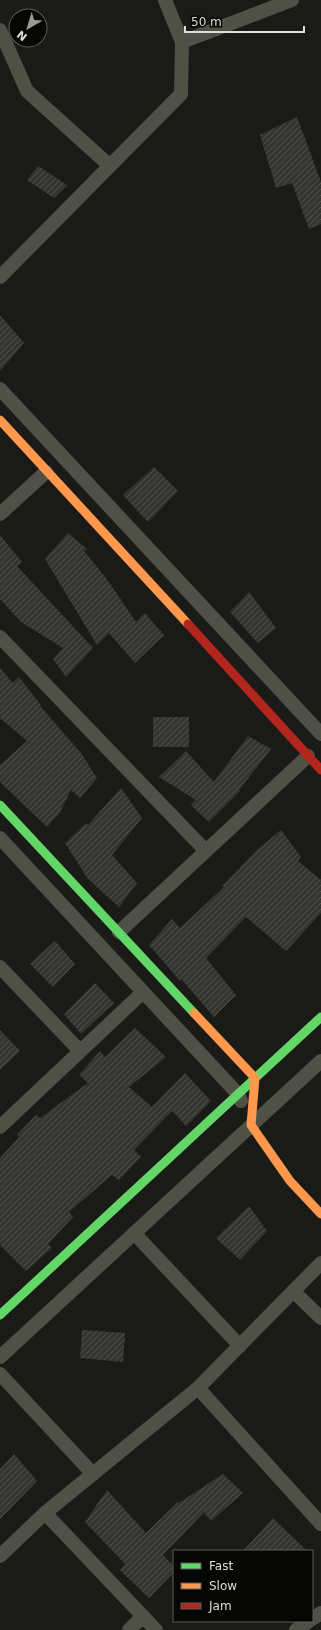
<svg xmlns="http://www.w3.org/2000/svg" width="321" height="1630" viewBox="0 0 321 1630" font-family="'DejaVu Sans',sans-serif">
<style>
.building{fill:url(#building-hatch)}
.lines{fill:none;stroke-linecap:round;stroke-linejoin:round}
.street{stroke:#505146;stroke-width:14}
.fast{stroke:#63d668;stroke-width:9}
.slow{stroke:#ff974d;stroke-width:9}
.jam{stroke:#b3261e;stroke-width:9}
</style>
<defs>
<pattern id="building-hatch" width="6" height="6" patternUnits="userSpaceOnUse"><rect width="6" height="6" fill="#343532"/><path d="M-1 1l2-2M0 6l6-6M5 7l2-2" fill="none" stroke="#51524f"/></pattern>
</defs>
<rect width="100%" height="100%" fill="#1a1b16"/>
<path class="building" d="M297 117 321 182V224L309 229 292 183 276 188 260 135Z
M38 166 67 185 54 198 27 180Z
M0 315 24 343 0 371Z
M154 467 178 491 148 522 123 495Z
M68 533 87 549 84 551 106 578 136 622 145 613 164 635 135 663 109 633 97 645 45 559Z
M0 535 22 562 17 566 93 648 66 677 53 659 63 648 21 622 0 599Z
M249 592 276 628 258 643 230 612Z
M0 668 13 683 19 677 41 705 40 706 81 753 97 778 80 798 71 790 59 814 47 827 0 782V765L27 741 0 718Z
M153 717H189V747H153Z
M248 736 271 749 239 790 240 791 209 822 191 805 196 800 159 777 186 751 214 782Z
M121 788 142 818 112 855 137 883 119 907 88 879 65 843 86 823 88 825Z
M281 830 301 857 298 861 321 880V913L286 951 246 917 206 958 236 995 214 1017 182 980 180 981 174 974 149 945 172 919 180 928 224 887 222 886 257 850Z
M55 941 75 964 53 987 30 964Z
M95 983 114 1003 81 1034 64 1014Z
M135 1028 166 1057 129 1087 152 1107 185 1073 211 1101 186 1126 172 1111 134 1150 141 1157 119 1180 112 1175 69 1212 73 1217 48 1244 52 1248 26 1271 0 1245V1158L19 1137 17 1135 36 1115 40 1118 88 1083 79 1075 100 1051 105 1057Z
M0 1030 20 1051 0 1070Z
M249 1206 267 1231 240 1260 216 1238Z
M82 1330 125 1333 123 1362 80 1358Z
M14 1454 37 1481 0 1519V1469Z
M223 1474 243 1493 211 1521 204 1512 163 1555 174 1566V1572L149 1598 120 1570 125 1564 85 1522 107 1490 146 1533 178 1502 179 1503Z
M273 1518 307 1551H243Z"/>
<g class="lines">
<path class="street" d="M165 0 182 42 292 0
M0 30 27 91 110 166
M0 277 181 94 182 42
M0 389 321 734
M0 514 46 472
M0 637 205 850
M0 838 238 1094 241 1101
M119 932 308 756
M0 967 80 1051
M0 1127 143 992
M134 1233 240 1346
M293 1291 321 1318
M0 1357 321 1061
M0 1374 93 1474
M198 1388 321 1524
M45 1513 156 1630
M0 1556 45 1513 198 1388 321 1263
M312 1619 321 1613
M129 1630 143 1616
M296 1630 309 1621"/>
<path class="fast" d="M0 805 194 1013
M0 1315 321 1017"/>
<path class="slow" d="M0 420 188 624
M194 1013 255 1078 251 1125 290 1181 321 1214"/>
<path class="jam" d="M188 624 321 770"/>
</g>
<rect x="173" y="1550" width="140" height="72" fill="#060704" stroke="#5c5d5a"/>
<rect x="181" y="1563" width="20" height="6" fill="#63d668" stroke="#5c5d5a"/>
<text x="209" y="1570" font-size="12" fill="#dedfdb">Fast</text>
<rect x="181" y="1583" width="20" height="6" fill="#ff974d" stroke="#5c5d5a"/>
<text x="209" y="1590" font-size="12" fill="#dedfdb">Slow</text>
<rect x="181" y="1603" width="20" height="6" fill="#b3261e" stroke="#5c5d5a"/>
<text x="209" y="1610" font-size="12" fill="#dedfdb">Jam</text>
<g transform="translate(28 28) rotate(218)"><circle r="19" fill="#060704" stroke="#5c5d5a"/>
<path d="M0-3L7 15L0 10L-7 15Z" fill="#999a96"/>
<text y="-6" font-size="11" font-weight="bold" text-anchor="middle" fill="#dedfdb">N</text>
</g>
<path d="M185 26v6h119v-6" fill="none" stroke="#dedfdb" stroke-width="2"/>
<text x="191" y="26" font-size="12" fill="#dedfdb" stroke="#060704" stroke-width="3" paint-order="stroke">50 m</text>
</svg>
